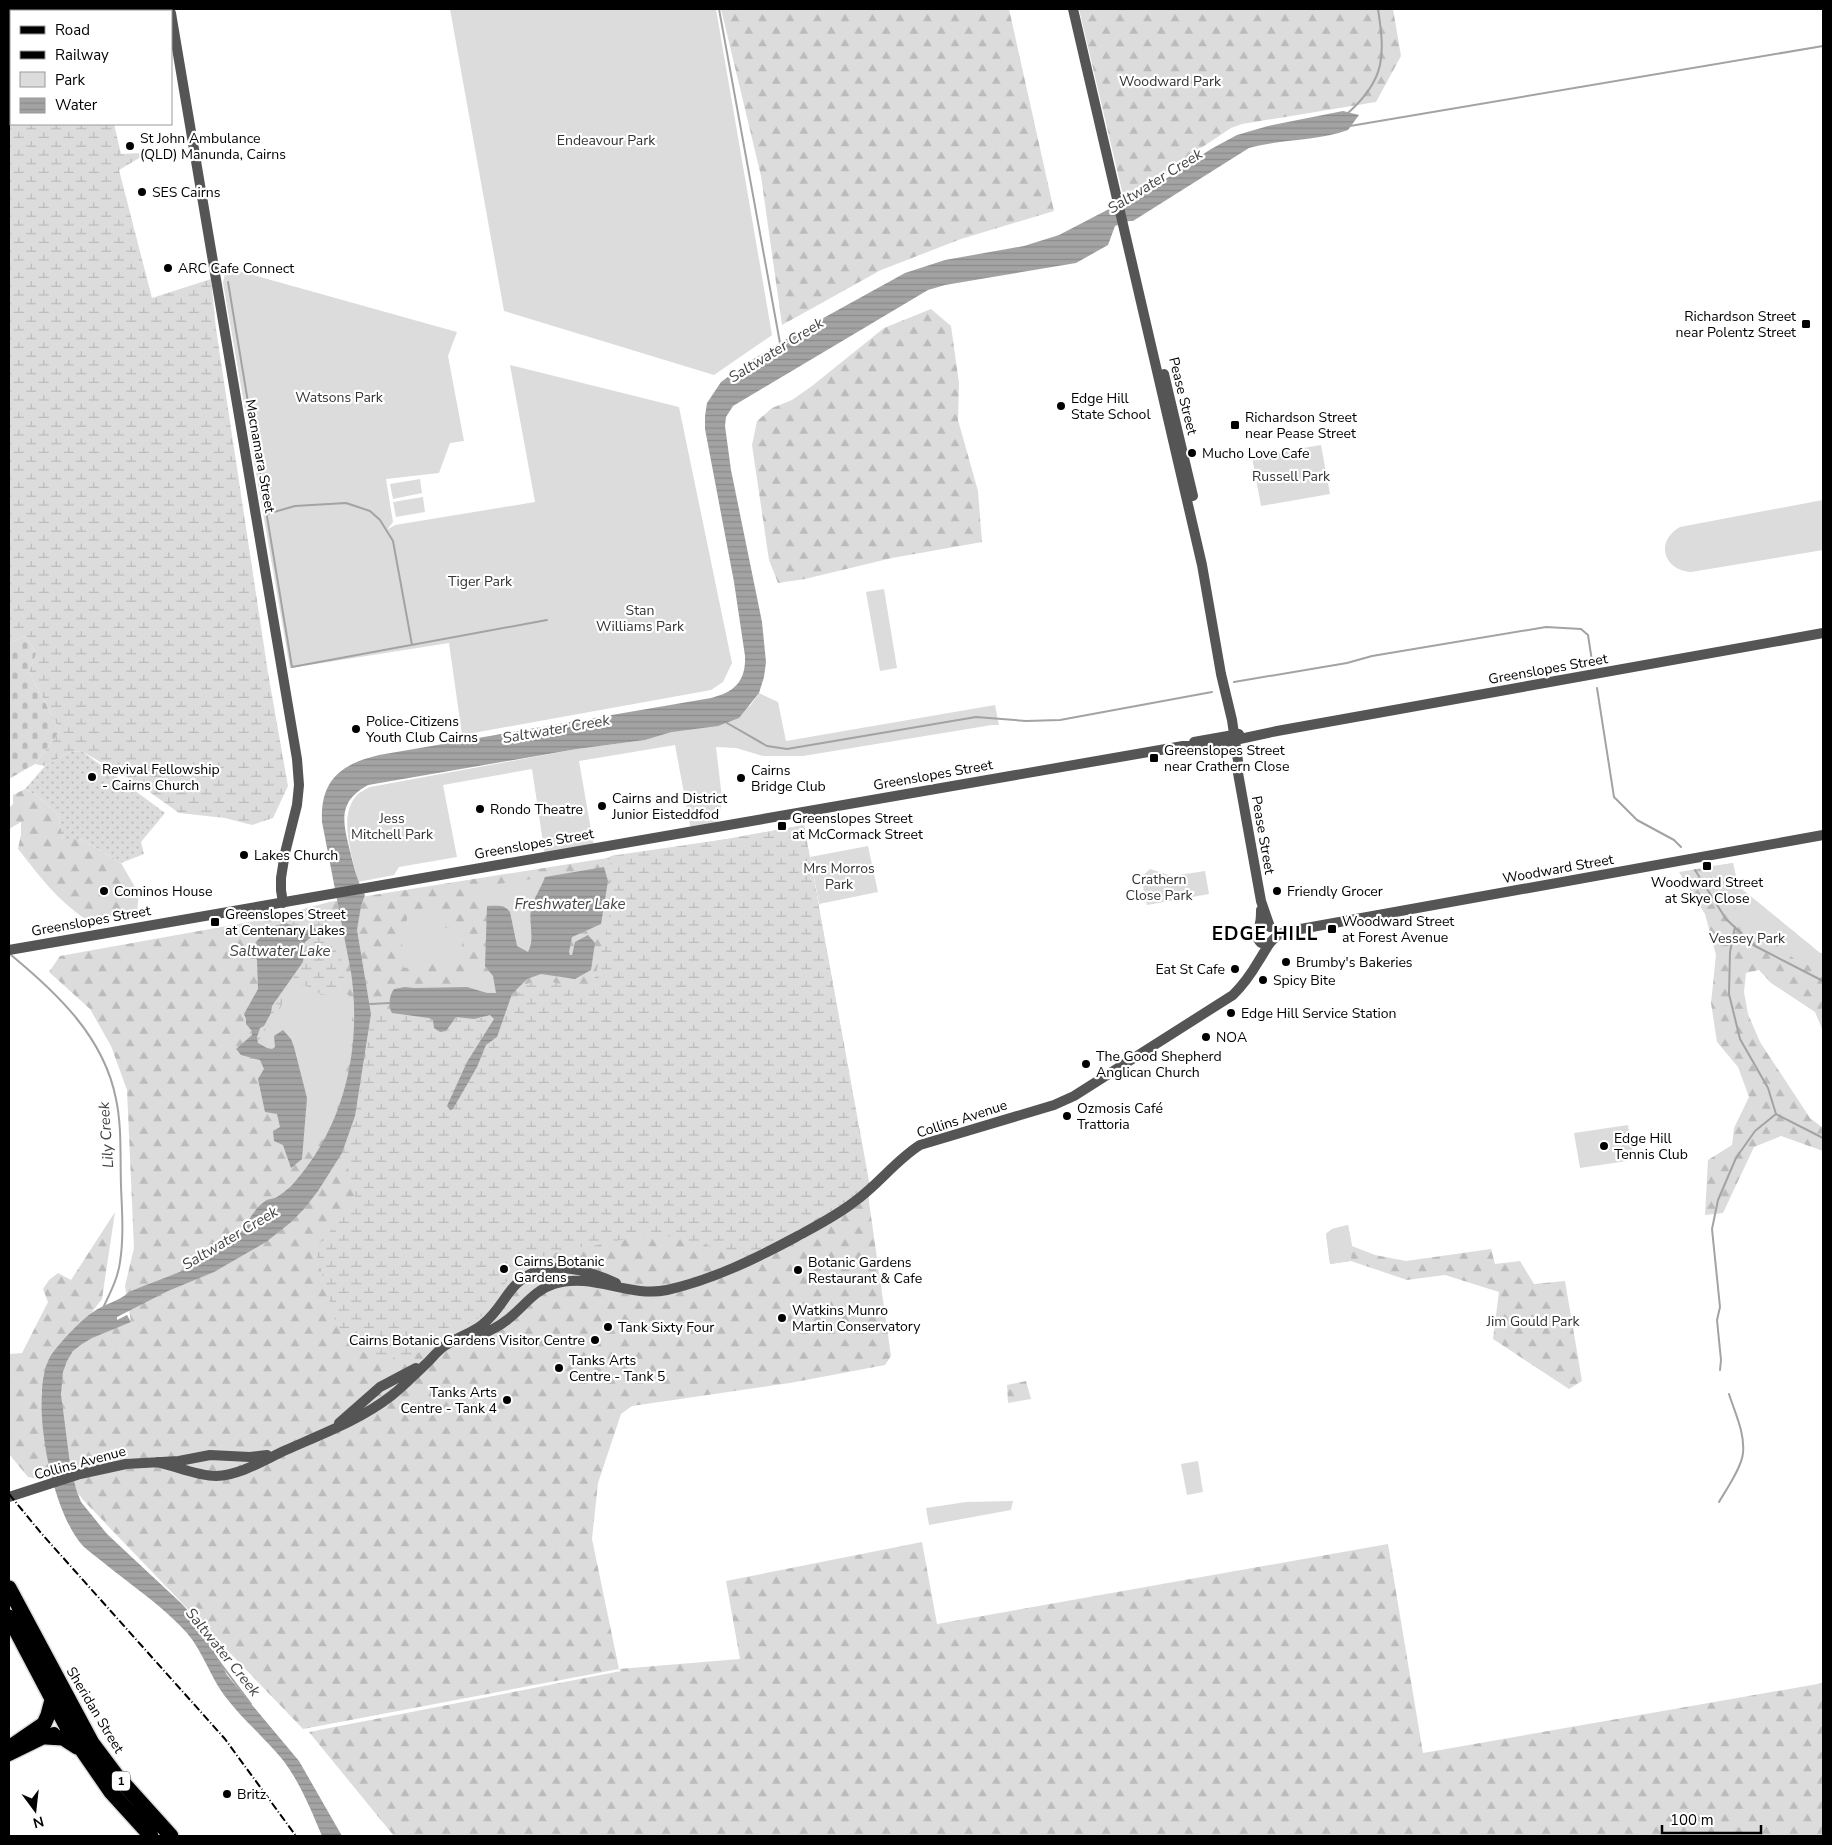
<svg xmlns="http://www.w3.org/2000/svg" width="1832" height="1845" viewBox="0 0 1832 1845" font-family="'Nunito Sans',sans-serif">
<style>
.grass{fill:url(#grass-dots)}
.forest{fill:url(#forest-firs)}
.wetland{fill:url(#wetland-marsh)}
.cemetery{fill:url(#cemetery-stones)}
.park{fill:#dcdcdc}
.water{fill:url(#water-rules)}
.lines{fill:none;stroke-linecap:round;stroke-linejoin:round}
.stream{stroke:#a3a3a3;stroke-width:2}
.major-casing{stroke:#dbdbdb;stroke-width:15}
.highway-casing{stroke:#dbdbdb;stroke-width:18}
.minor{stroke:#555;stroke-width:10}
.major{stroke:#000;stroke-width:12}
.highway{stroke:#000;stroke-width:15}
.rail{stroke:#000;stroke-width:2;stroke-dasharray:8 2.5 1 2.5;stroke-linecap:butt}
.poi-dot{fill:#000;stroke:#fff;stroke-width:2}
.labels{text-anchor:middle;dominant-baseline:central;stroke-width:4.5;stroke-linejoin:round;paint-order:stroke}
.shield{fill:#fff;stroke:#4c4c4c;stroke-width:1}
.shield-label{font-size:12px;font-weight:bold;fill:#000}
.park-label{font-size:14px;fill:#333;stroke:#fff}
.poi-label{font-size:14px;fill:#000;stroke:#fff;text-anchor:start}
.street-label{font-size:14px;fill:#000;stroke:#fff}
.water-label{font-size:15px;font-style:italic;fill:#444;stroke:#fff}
.district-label{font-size:19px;font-weight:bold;letter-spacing:1px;fill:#000;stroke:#fff}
</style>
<defs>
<pattern id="grass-dots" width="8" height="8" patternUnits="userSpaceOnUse" patternTransform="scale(1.25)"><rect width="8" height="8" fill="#dcdcdc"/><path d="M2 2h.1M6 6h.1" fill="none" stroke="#bbb" stroke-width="1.8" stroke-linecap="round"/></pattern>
<pattern id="forest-firs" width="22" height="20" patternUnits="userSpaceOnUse" patternTransform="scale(1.25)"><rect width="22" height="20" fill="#dcdcdc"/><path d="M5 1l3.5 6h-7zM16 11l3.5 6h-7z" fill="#bbb"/></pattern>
<pattern id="wetland-marsh" width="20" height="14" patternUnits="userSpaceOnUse" patternTransform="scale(1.25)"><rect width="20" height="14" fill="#dcdcdc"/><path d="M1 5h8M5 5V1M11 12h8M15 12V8" fill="none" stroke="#bbb"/></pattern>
<pattern id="cemetery-stones" width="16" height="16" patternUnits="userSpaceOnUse" patternTransform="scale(1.25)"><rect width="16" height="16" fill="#dcdcdc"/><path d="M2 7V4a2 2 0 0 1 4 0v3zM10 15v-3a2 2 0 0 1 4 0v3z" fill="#bbb"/></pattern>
<pattern id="water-rules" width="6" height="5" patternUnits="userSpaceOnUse" patternTransform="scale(1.25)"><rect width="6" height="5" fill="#a3a3a3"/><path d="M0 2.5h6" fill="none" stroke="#8b8b8b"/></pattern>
</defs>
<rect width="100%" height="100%" fill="#fff"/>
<path class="grass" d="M71 751 83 752 165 813 141 842 144 854 121 863 81 839H63L58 815 39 797 25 789 45 766Z"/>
<path class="forest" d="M721 9H1009L1054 211 961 239 881 270 782 325 761 176Z
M1079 9H1393L1401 56 1376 102 1242 124 1231 128 1132 194H1125L1122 191Z
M931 309 951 326 959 383 958 420 978 491 982 542 892 558 805 579 778 583 769 560 752 445 757 421 772 408 792 400 812 386 884 328Z
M25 789 39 797 58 815 63 839H81L121 863 139 894 137 911 88 921C57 900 41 878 18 849L21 834V822L9 829V808L13 804V795Z
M804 825 869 1181V1202L891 1356 885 1365 790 1383 632 1406 621 1414 598 1483 592 1539 619 1669 740 1659 726 1581 922 1542 937 1624 1388 1544 1423 1753 1823 1683V1836H394L309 1732 621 1671 619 1669 303 1729 107 1525C98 1514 82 1501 76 1490 69 1477 60 1399 61 1383 62 1372 66 1359 73 1351 87 1336 113 1329 131 1322L125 1286 134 1248 127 1090 111 1046 90 1009 49 972 60 956 272 918 329 902 727 839Z
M1733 863 1738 886 1820 953 1823 954V1031L1815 1012 1771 983 1759 970 1746 973 1744 992 1748 1014 1760 1042 1810 1118 1823 1128V1151L1781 1136 1754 1147 1723 1213 1705 1215 1708 1160 1732 1145 1734 1128 1749 1097 1738 1067 1717 1042 1711 1003 1716 955 1705 914 1679 872Z
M115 1212 102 1299 92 1312 64 1340 41 1392 44 1440 51 1471 34 1478 28 1477 9 1454V1354L22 1353 48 1302 43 1289 49 1280 58 1273 71 1280Z
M1348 1225 1352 1246 1375 1255 1406 1261 1491 1249 1495 1264 1520 1261 1534 1284 1565 1281 1582 1381 1569 1389 1493 1339 1499 1292 1445 1275 1407 1280 1351 1261 1330 1264 1326 1234 1332 1229Z
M1026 1381 1031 1399 1008 1403 1007 1385Z"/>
<path class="wetland" d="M9 9H68L69 11H11V124H114L121 154 140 153 141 157 119 170 152 298 211 279 216 329 268 673 288 786 273 818 252 825 225 818 179 813 134 781 83 752 71 751 45 766 35 764 60 731 29 672 36 654 26 636 9 643Z
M804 825 870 1190 749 1255 654 1233 593 1246 570 1248 523 1263 502 1287 482 1316 451 1334 421 1352 376 1364 336 1324 315 1249 356 1201 350 1176 342 1153C359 1113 366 1058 371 1014L392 1013 429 1018 433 1020 456 1017 482 1018 490 1015 494 1019 514 1013C515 1008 515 1002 517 997 529 967 565 987 586 992L595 977 609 921 610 856 727 839Z
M301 918C345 921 340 955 345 989L331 994 321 995 315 990 281 1004C275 1018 265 1029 258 1043L257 1037 261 1027 271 1013 272 1006 294 977 305 947V942L319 931H303L286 923Z"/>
<path class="cemetery" d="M26 636 36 654 29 672 60 731 35 764 9 779V643Z"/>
<path class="park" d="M450 9H716L772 335 714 375 504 311Z
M235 270 457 332 448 356 464 441 450 443 439 473 386 479 393 522 387 530 395 525 535 502 510 365 679 407 732 663 723 682 711 690 462 735 449 643 290 668 223 283 225 273Z
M1321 445 1330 494 1261 506 1252 457Z
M420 479 422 493 393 499 390 484Z
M423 497 425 512 396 517 393 502Z
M1823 500V550L1691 572C1663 570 1655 541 1680 527Z
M884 589 897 668 880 671 866 592Z
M759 693 778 702 786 741 995 705 999 725H992L803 756H763L736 748 716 747 722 798 718 826 691 831 675 745 579 761 594 847 545 856 532 769 443 785 457 857 399 867 394 875 358 882C353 857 337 816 357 795 360 792 366 789 370 787L577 749 645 740 672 732 750 706Z
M868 846 878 892 819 904 810 857Z
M1733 863 1738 886 1820 953 1823 954V970L1798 962 1740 914 1717 887 1713 866Z
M1150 869 1172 876 1205 871 1209 894 1147 905 1141 877Z
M545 877C541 888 535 896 532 906 527 921 536 937 528 952L517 946 510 912C504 904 496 906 487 906L477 887Z
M424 908 437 915 440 929 452 927 463 937 461 953 451 963 434 954C425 963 417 966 404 968L402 942 408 914Z
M467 960 477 964 480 975 488 978 495 982 496 994 487 993 467 987 456 988 454 984 455 978C462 975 467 972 465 963Z
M304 985 315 990 321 995 331 994 343 991 352 998V1044L347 1060 338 1106 325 1136 303 1148 307 1098 291 1039C276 1047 273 1052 258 1043 263 1033 271 1026 276 1016 286 1000 282 991 304 985Z
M1628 1125 1634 1160 1580 1168 1574 1133Z
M1348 1225 1352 1246 1351 1261 1330 1264 1326 1234 1332 1229Z
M1198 1461 1203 1492 1187 1495 1181 1464Z
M1013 1501 1011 1510 929 1525 926 1508 966 1502Z"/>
<path class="water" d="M1343 111 1359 115 1348 130C1317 141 1282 139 1249 148L1133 221H1129L1115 226 1108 245 1076 263 945 285 928 290 733 406 726 417 725 426 731 470 762 622 766 662 764 677 759 693 739 718 718 726 672 732 645 740 577 749 368 785C337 802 343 822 350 851 354 867 357 881 365 895L361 906 357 930 371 1014 355 1116 342 1153 318 1191 304 1209 290 1223 266 1242 214 1272 168 1291 117 1317V1320L127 1315 131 1322 92 1338 82 1344 73 1351 67 1361 63 1372 61 1394 70 1464 76 1489 81 1502 107 1534 182 1604 198 1622 227 1675 299 1761 342 1836H322C311 1810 300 1782 282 1759 264 1737 241 1718 224 1695 210 1676 203 1652 187 1633 163 1606 132 1586 104 1563 97 1557 89 1552 83 1546 52 1513 29 1400 49 1359 54 1348 82 1319 93 1312 104 1304 118 1302 129 1292 162 1278 204 1266 231 1243 244 1232 251 1211 264 1202 267 1199 271 1199 275 1198 281 1195 288 1189 293 1184 345 1126 362 1047 351 972L322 822C320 780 341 764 379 755L711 698C735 692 746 681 745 656L734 582 705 429V416L707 403 721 382 750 361 798 332 905 273 945 260 1024 246 1059 235 1109 209 1149 190 1211 149 1237 135 1268 126Z
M604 867 608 881 601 924 572 937 569 952 570 955H572L575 942 588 935 595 943 591 970 575 979 541 974 527 979 512 994 497 1037 486 1045 477 1067 453 1109 450 1110 447 1106 467 1062 494 1019 490 1015 474 1019 456 1017 446 1031 440 1032 434 1028 433 1020 429 1018 392 1013C388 1007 389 995 394 989L405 987 414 988 467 987 487 993H496L493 976 485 966 487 906C497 906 504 904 510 912L517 946 528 952C536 937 527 921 532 906 535 896 541 888 545 877Z
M286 923 303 931 313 928H319V931L305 942 303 962 272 1006 271 1013 264 1026 260 1028 257 1037 258 1043 267 1048 272 1049 275 1047 274 1036 283 1030 291 1039 294 1047 307 1098 302 1159 291 1168 283 1145 274 1141 273 1131 280 1127 277 1114 265 1112 258 1079 264 1069 260 1060 241 1055 236 1049 252 1035V1031L246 1024V1019L244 1014 258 989 257 960 253 946C264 932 268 927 286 923Z"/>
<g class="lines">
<path class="stream" d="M719 9 780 343
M1348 113C1386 79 1385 55 1378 9
M1350 126 1823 46
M228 282 292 667 547 620
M267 514 295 506 346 503 370 511 380 520 393 541 412 645
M1234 682 1347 663 1372 656 1546 627 1581 629 1588 635 1592 661
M1597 688 1614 797 1637 820 1674 840 1681 847
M727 723 767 746 787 749 976 717 1026 721 1060 720 1212 692
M1695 870 1726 919 1755 946 1823 981
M1735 927 1730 952 1729 994 1740 1039 1768 1088 1776 1114 1823 1138
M11 955C57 993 104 1037 116 1099 122 1127 120 1157 121 1186 122 1211 124 1237 120 1262 118 1278 110 1293 103 1308
M370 1004 390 1003
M1720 1370 1721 1360 1717 1320 1720 1307 1712 1229 1718 1200 1736 1158 1755 1131 1776 1114
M1719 1502C1726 1490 1742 1467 1743 1453 1745 1433 1735 1413 1729 1394
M218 1660 251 1704"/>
<g class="major-casing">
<path id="major" d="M9 1755 54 1733"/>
</g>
<g class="highway-casing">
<path id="highway" d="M9 1588 92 1743 116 1775 171 1836
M9 1617 69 1731 111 1792 151 1836
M46 1737 63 1738 77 1747
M9 1748 44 1724 48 1715 52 1700"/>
</g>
<path class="minor" d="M1073 9 1202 565 1221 674 1232 720 1238 761V773L1261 901 1270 927
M171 13 297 759 299 785 297 805 285 853 281 878V890L283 903
M1164 374 1193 496
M1194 742 1239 734
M1261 910C1261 915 1261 919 1260 923 1259 932 1253 935 1261 943H1269
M9 950 1183 746H1207L1277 731 1823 633
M451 1342C471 1338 491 1333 507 1320 523 1308 534 1290 554 1284 592 1272 629 1298 667 1290 712 1280 755 1259 796 1237 816 1226 836 1216 854 1202 878 1185 896 1160 920 1145L1054 1105 1074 1096 1233 995C1243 985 1251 974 1258 962 1266 950 1270 938 1284 932L1823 835
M339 1423 380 1387 416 1368
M157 1462C176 1466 197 1476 216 1476 241 1475 264 1460 286 1450 322 1434 360 1420 391 1396 404 1386 415 1374 427 1363 433 1357 439 1349 446 1345 458 1337 472 1333 483 1324 504 1308 508 1282 535 1272 562 1262 592 1272 616 1283
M9 1497 80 1474 126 1464 179 1461 210 1455 250 1457 267 1455"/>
<use href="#major" class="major"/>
<use href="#highway" class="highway"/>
<path class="rail" d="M9 1494 41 1533 225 1739 296 1836"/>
</g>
<g class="poi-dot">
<circle cx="130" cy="146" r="5"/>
<circle cx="142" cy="192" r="5"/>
<circle cx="168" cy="268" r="5"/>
<rect x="1801" y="319" width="10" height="10" rx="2.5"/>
<circle cx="1061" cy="406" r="5"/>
<rect x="1230" y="420" width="10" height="10" rx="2.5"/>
<circle cx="1192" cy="453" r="5"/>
<circle cx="356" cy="729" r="5"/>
<rect x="1149" y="753" width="10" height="10" rx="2.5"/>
<circle cx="92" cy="777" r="5"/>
<circle cx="741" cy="778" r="5"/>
<circle cx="602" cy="806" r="5"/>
<circle cx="480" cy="809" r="5"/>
<rect x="777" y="821" width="10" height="10" rx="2.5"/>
<circle cx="244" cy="855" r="5"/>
<rect x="1702" y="861" width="10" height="10" rx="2.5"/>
<circle cx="104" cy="891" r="5"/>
<circle cx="1277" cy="891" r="5"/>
<rect x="210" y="917" width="10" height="10" rx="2.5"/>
<rect x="1327" y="924" width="10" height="10" rx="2.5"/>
<circle cx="1286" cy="962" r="5"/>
<circle cx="1235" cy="969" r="5"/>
<circle cx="1263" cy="980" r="5"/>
<circle cx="1231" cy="1013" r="5"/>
<circle cx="1206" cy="1037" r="5"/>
<circle cx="1086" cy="1064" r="5"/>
<circle cx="1067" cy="1116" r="5"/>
<circle cx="1604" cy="1146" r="5"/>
<circle cx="504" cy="1269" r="5"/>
<circle cx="798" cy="1270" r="5"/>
<circle cx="782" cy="1318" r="5"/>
<circle cx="608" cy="1327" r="5"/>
<circle cx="595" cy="1340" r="5"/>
<circle cx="559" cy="1368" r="5"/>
<circle cx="507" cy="1400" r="5"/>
<circle cx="227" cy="1794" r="5"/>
</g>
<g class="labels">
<rect class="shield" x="112" y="1771.5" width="18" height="19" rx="4"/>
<g class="shield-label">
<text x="121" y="1781">1</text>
</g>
<g class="park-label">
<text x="1170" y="81">Woodward Park</text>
<text x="606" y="140">Endeavour Park</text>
<text x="339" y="397">Watsons Park</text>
<text x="1291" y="476">Russell Park</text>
<text x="480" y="581">Tiger Park</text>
<text x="640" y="610">Stan<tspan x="640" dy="16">Williams Park</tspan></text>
<text x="392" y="818">Jess<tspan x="392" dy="16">Mitchell Park</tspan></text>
<text x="839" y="868">Mrs Morros<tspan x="839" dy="16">Park</tspan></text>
<text x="1159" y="879">Crathern<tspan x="1159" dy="16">Close Park</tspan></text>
<text x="1747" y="938">Vessey Park</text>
<text x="1533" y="1321">Jim Gould Park</text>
</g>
<g class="poi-label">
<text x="140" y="138">St John Ambulance<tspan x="140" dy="16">(QLD) Manunda, Cairns</tspan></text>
<text x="152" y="192">SES Cairns</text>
<text x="178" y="268">ARC Cafe Connect</text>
<text x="1796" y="316" text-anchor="end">Richardson Street<tspan x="1796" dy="16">near Polentz Street</tspan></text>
<text x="1071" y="398">Edge Hill<tspan x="1071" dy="16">State School</tspan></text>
<text x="1245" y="417">Richardson Street<tspan x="1245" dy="16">near Pease Street</tspan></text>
<text x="1202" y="453">Mucho Love Cafe</text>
<text x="366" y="721">Police-Citizens<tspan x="366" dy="16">Youth Club Cairns</tspan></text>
<text x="1164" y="750">Greenslopes Street<tspan x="1164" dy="16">near Crathern Close</tspan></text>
<text x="102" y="769">Revival Fellowship<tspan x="102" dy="16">- Cairns Church</tspan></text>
<text x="751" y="770">Cairns<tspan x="751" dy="16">Bridge Club</tspan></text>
<text x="612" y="798">Cairns and District<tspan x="612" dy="16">Junior Eisteddfod</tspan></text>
<text x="490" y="809">Rondo Theatre</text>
<text x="792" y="818">Greenslopes Street<tspan x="792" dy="16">at McCormack Street</tspan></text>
<text x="254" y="855">Lakes Church</text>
<text x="1707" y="882" text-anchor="middle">Woodward Street<tspan x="1707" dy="16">at Skye Close</tspan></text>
<text x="114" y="891">Cominos House</text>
<text x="1287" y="891">Friendly Grocer</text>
<text x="225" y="914">Greenslopes Street<tspan x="225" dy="16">at Centenary Lakes</tspan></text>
<text x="1342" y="921">Woodward Street<tspan x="1342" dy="16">at Forest Avenue</tspan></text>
<text x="1296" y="962">Brumby's Bakeries</text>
<text x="1225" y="969" text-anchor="end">Eat St Cafe</text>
<text x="1273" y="980">Spicy Bite</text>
<text x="1241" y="1013">Edge Hill Service Station</text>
<text x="1216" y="1037">NOA</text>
<text x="1096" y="1056">The Good Shepherd<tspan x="1096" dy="16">Anglican Church</tspan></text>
<text x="1077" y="1108">Ozmosis Café<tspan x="1077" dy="16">Trattoria</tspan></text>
<text x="1614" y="1138">Edge Hill<tspan x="1614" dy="16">Tennis Club</tspan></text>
<text x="514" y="1261">Cairns Botanic<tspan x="514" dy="16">Gardens</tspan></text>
<text x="808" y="1262">Botanic Gardens<tspan x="808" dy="16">Restaurant &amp; Cafe</tspan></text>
<text x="792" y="1310">Watkins Munro<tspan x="792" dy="16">Martin Conservatory</tspan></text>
<text x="618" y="1327">Tank Sixty Four</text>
<text x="585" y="1340" text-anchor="end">Cairns Botanic Gardens Visitor Centre</text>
<text x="569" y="1360">Tanks Arts<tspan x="569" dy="16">Centre - Tank 5</tspan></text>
<text x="497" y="1392" text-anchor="end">Tanks Arts<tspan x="497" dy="16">Centre - Tank 4</tspan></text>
<text x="237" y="1794">Britz</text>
</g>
<g class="street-label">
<text transform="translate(1183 396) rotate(76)">Pease Street</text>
<text transform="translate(260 456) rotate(80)">Macnamara Street</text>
<text transform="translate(1548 669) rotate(-10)">Greenslopes Street</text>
<text transform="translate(933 775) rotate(-10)">Greenslopes Street</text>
<text transform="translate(1263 835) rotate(80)">Pease Street</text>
<text transform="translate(534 844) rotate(-10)">Greenslopes Street</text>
<text transform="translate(1558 869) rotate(-10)">Woodward Street</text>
<text transform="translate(91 921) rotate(-10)">Greenslopes Street</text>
<text transform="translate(962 1119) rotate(-18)">Collins Avenue</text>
<text transform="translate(80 1463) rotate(-15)">Collins Avenue</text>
<text transform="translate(95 1710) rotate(59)">Sheridan Street</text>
</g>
<g class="water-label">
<text transform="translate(1155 181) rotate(-32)">Saltwater Creek</text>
<text transform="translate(776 350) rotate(-32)">Saltwater Creek</text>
<text transform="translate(556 729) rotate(-10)">Saltwater Creek</text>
<text x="570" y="904">Freshwater Lake</text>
<text x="280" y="951">Saltwater Lake</text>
<text transform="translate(106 1135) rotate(-94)">Lily Creek</text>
<text transform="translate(230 1238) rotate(-31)">Saltwater Creek</text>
<text transform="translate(223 1652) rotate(51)">Saltwater Creek</text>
</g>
<g class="district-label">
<text x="1265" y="934">EDGE HILL</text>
</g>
</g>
<rect width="1832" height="1845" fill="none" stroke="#000000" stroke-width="20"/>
<rect x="10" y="10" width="162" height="115" fill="#ffffff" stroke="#999999"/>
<rect x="20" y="26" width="25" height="8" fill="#000000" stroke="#999999"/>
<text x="55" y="35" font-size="15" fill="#000000">Road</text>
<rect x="20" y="51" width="25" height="8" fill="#000000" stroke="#999999"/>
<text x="55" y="60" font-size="15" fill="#000000">Railway</text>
<rect x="20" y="72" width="25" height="15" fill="#dcdcdc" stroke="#999999"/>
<text x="55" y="85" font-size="15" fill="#000000">Park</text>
<rect x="20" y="98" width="25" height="15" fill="url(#water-rules)" stroke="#999999"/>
<text x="55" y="110" font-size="15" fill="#000000">Water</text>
<g transform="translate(35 1810) rotate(165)" stroke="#ffffff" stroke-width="4" paint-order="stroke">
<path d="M0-4L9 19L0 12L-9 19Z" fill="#000000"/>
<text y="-8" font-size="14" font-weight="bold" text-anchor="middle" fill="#000000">N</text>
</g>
<path d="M1662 1825v8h99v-8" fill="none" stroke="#000000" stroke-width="2.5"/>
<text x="1670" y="1825" font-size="15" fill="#000000" stroke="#ffffff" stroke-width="4" paint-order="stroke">100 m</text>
</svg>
